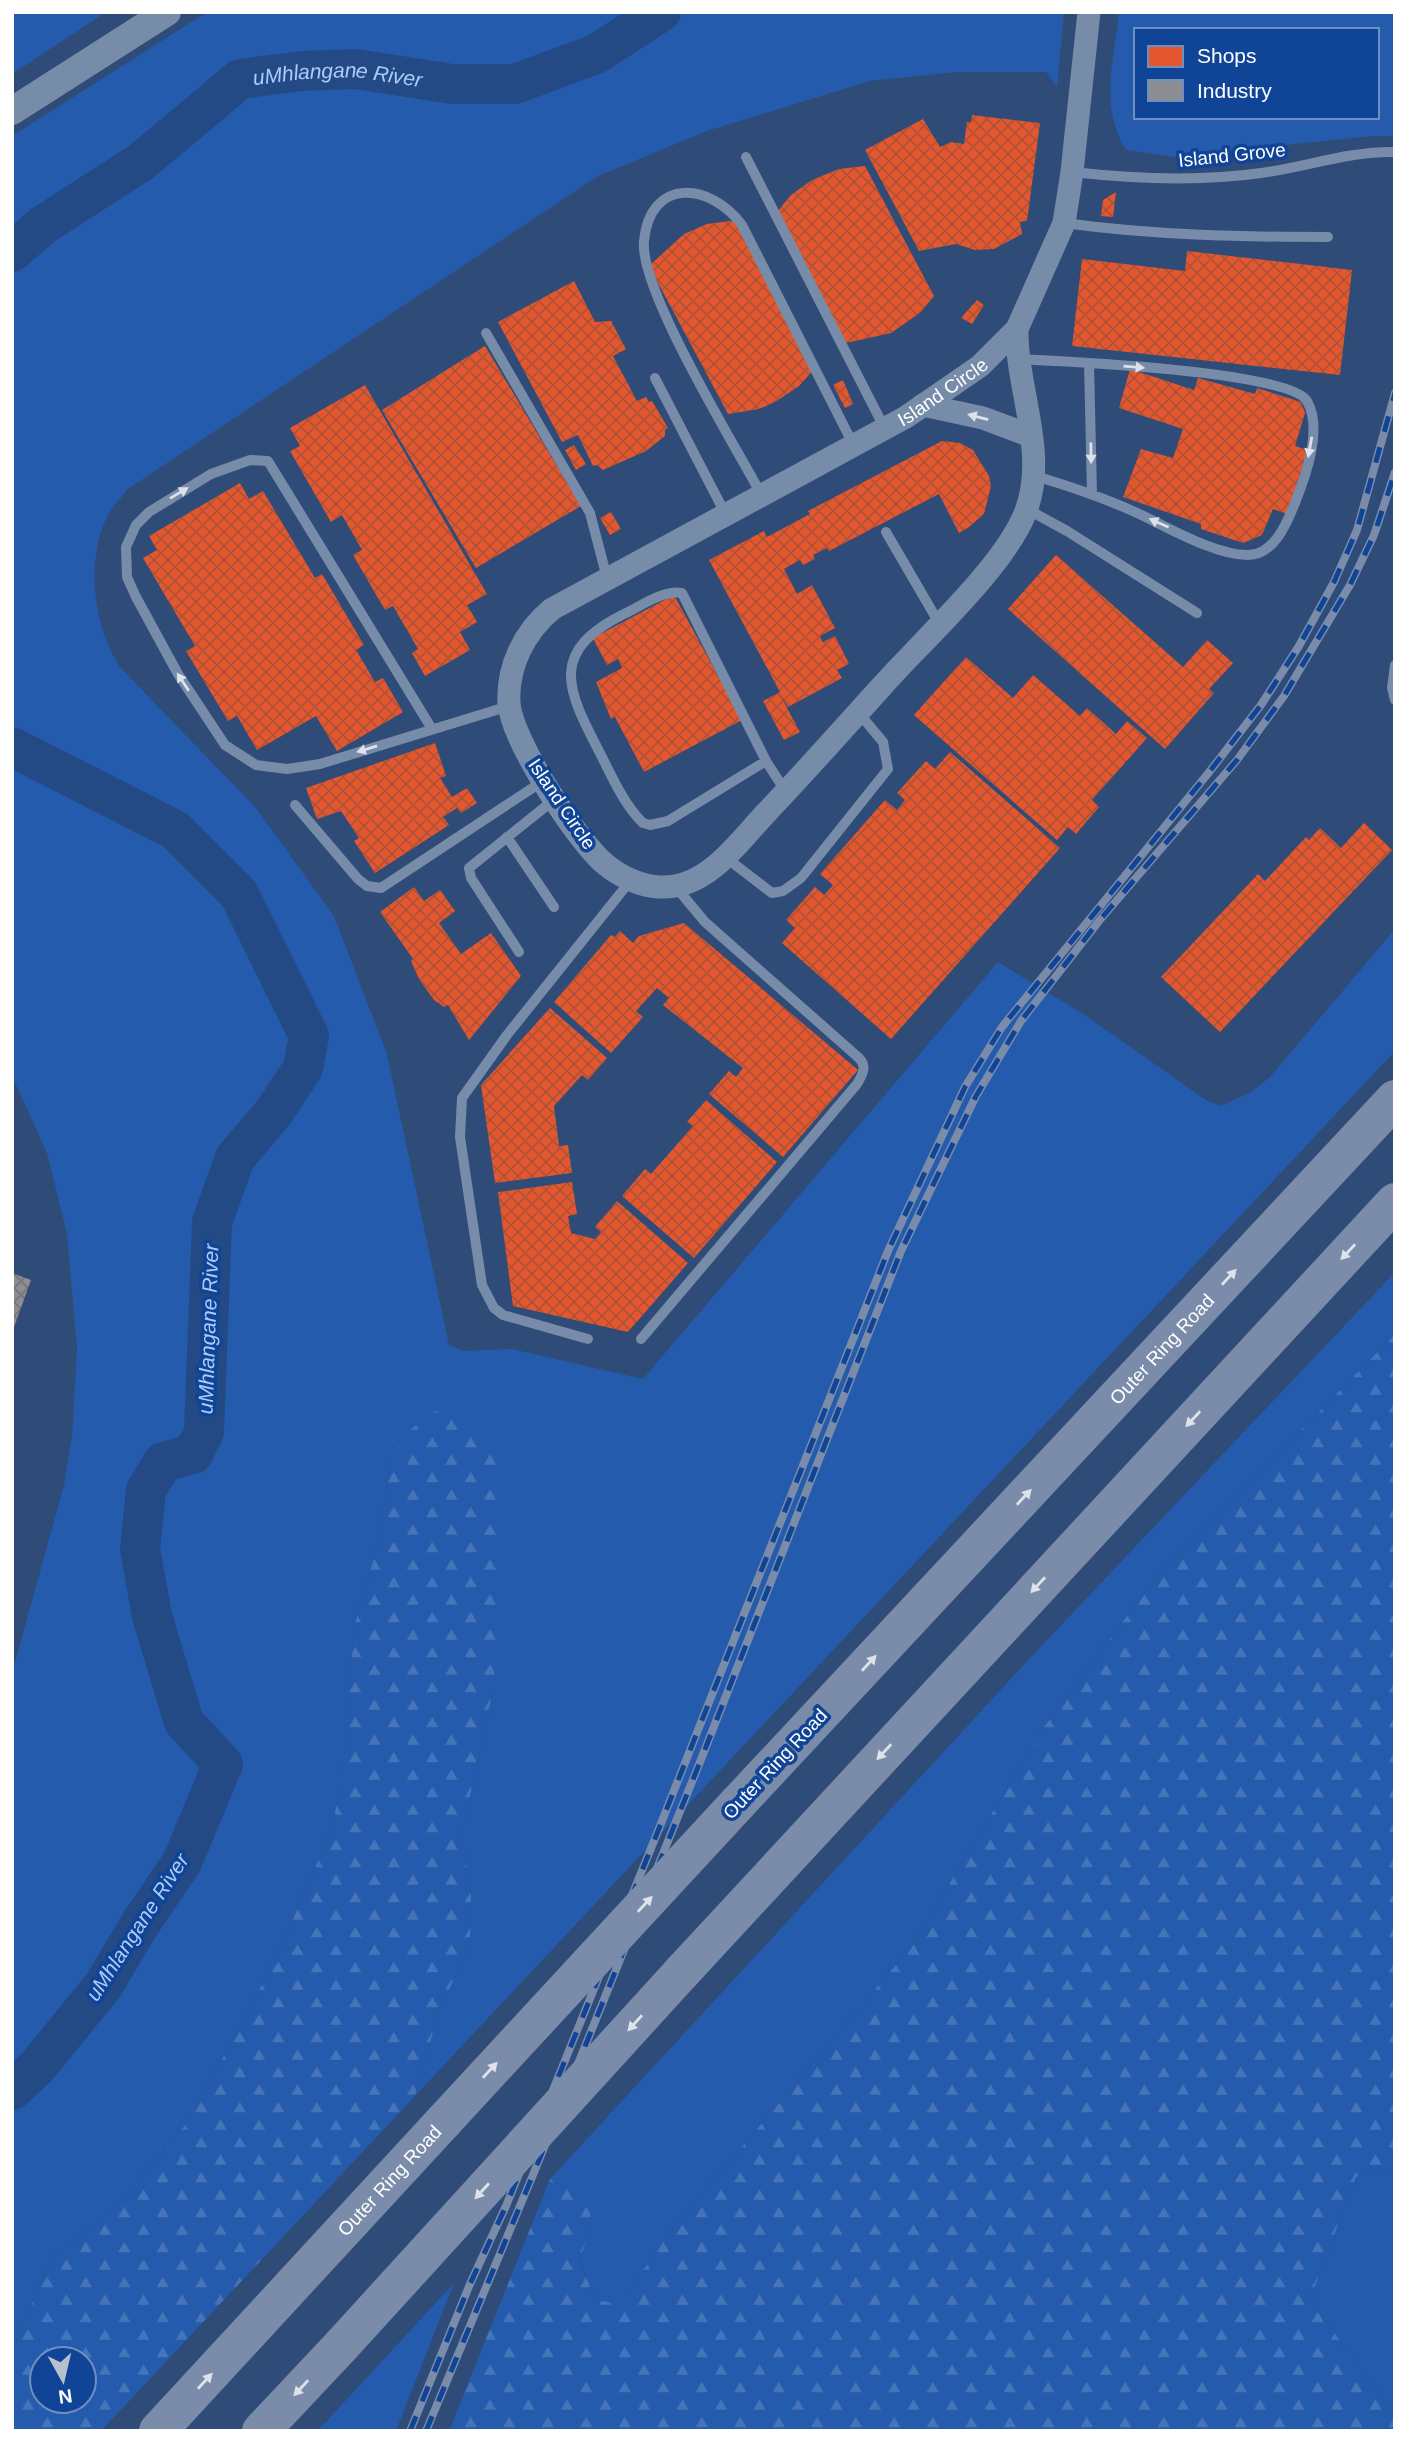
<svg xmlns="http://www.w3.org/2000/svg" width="1407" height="2443" viewBox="0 0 1407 2443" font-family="Helvetica,sans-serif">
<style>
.green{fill:#245bad;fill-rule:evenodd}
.forest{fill:url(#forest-firs);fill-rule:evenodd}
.shops{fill:url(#shops-cross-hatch)}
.industry{fill:url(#industry-cross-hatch)}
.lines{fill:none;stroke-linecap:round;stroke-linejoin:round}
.river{stroke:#244a86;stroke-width:40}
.service{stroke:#778ca9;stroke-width:10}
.minor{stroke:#778ca9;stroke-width:23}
.tertiary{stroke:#778ca9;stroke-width:28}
.motorway{stroke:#7a8ca9;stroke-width:38}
.rail-casing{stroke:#7a8ca9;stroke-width:8}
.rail{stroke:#104496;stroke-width:5;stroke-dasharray:16;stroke-linecap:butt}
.motorway-bridge{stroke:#7a8ca9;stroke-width:38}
.oneway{fill:#dde2ea}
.oneway2{fill:#dee2ea}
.labels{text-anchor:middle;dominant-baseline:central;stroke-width:7;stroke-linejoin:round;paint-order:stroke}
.street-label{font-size:19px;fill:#fff;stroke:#104496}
.water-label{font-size:21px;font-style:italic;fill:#abccfb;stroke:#104496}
</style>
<defs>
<pattern id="forest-firs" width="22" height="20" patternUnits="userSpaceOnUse" patternTransform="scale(1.75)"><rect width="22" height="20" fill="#245bad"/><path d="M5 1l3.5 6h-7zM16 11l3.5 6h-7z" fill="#4574b9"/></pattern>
<pattern id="shops-cross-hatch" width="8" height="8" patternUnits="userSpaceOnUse" patternTransform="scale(1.75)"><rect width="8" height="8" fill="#e4572e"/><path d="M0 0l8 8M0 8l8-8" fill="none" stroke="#af5338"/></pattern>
<pattern id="industry-cross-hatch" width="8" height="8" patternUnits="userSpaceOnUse" patternTransform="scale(1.75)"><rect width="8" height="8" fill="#8d8d92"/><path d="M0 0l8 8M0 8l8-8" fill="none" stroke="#76767a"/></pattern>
</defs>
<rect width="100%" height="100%" fill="#2f4b77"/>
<path class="green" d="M12 12H106L12 74Z
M207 12H1064L1057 87 1046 72H956L870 81 707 131 598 176 128 489C122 497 113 506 108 515 85 560 93 626 120 667L256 808 334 916 387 1054 449 1345 464 1351 512 1349 643 1379 998 962 1085 1015 1206 1100 1221 1106 1251 1092 1270 1077 1395 929V1051L415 2096 440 2008 470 1947 471 1897 462 1833 493 1691 390 1462 379 1540 354 1627 344 1765 332 1829 276 1958 190 2119 117 2207 52 2257 12 2349V1673L64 1485 72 1436 77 1348 67 1234 47 1153 12 1076V136Z
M1119 12H1395V136H1372L1174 157 1126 150C1099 106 1114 61 1119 12ZM1136 30H1377V117H1136Z
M1395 1272V1334L1150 1585 1041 1731 912 1946 669 2233 619 2306 595 2299 579 2259 592 2228 569 2189 550 2179 1030 1658Z
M1395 2168V2417L1310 2299 1356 2177Z
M454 2283 396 2431H317L324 2424Z"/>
<path class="forest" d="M1395 1334V2168L1356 2177 1310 2299 1395 2417V2431H449L550 2179 569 2189 590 2210 592 2228 579 2260 595 2299 619 2305 669 2233 912 1946 1041 1731 1150 1585Z
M435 1411 456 1412 495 1457 504 1521 493 1691 462 1833 471 1897 470 1947 440 2008 415 2096 101 2431H12V2349L52 2257 117 2207 190 2119 276 1958 332 1829 344 1765 354 1627 379 1540 390 1462 407 1432ZM42 2359H84V2401H42Z"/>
<path class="shops" d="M972 115 1040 123 1027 221 1020 222 1022 234 994 249 975 250 956 244 919 251 865 150 923 119 940 147 951 142 964 144 967 122H971Z
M865 166 934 296 921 312 891 333 846 343 777 212 791 195 812 180 839 169Z
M1116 192 1113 217 1101 216 1103 200Z
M737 220 816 367 799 386 775 402 759 409 728 414 649 266 684 234 707 224Z
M1187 251 1352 270 1340 375 1072 346 1082 259 1185 271Z
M574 281 595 322 611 321 626 349 613 356 637 401 646 397 649 402 652 401 668 428 665 430V436L646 451 603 470 597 465 593 466 578 435 562 442 498 322Z
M977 300 984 305 972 324 961 318Z
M485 346 581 506 476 568 382 410Z
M1130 369 1194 390 1198 378 1255 394 1257 388 1301 402 1305 413 1295 446 1308 450 1287 514 1273 509 1262 535 1243 543 1201 529V524L1123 497 1141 449 1173 458 1183 429 1119 408Z
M843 380 853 404 845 408 833 385Z
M365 385 487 594 467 605 477 622 460 632 470 650 425 676 412 653 418 649 393 606 385 610 353 555 362 550 342 515 331 522 290 451 300 446 290 428Z
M942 441 960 443 973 450 989 476 991 486 984 514 969 527 959 533 939 494 829 551 827 548 813 555 815 559 803 565 800 560 784 569 797 594 812 585 835 628 820 636 823 642 835 636 849 664 837 670 842 678 788 707 780 695 800 732 784 740 763 701 780 692 709 560 764 531 767 537 810 514 808 511Z
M574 445 586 464 576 470 565 450Z
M240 483 249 499 263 491 315 578 322 574 364 645 356 650 375 682 383 678 403 712 337 751 316 716 257 750 237 716 228 721 186 651 195 646 143 558 157 550 149 536Z
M611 512 621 529 610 535 600 518Z
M1056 555 1183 667 1207 640 1233 663 1209 689 1214 693 1165 749 1008 609Z
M674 595 742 720 644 772 615 717 611 719 596 682 622 668 618 659 607 665 593 638Z
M966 657 1013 698 1033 675 1080 716 1087 708 1116 734 1127 721 1147 738 1092 800 1099 807 1076 834 1068 827 1057 840 914 715Z
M435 743 446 776 440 778 452 797 467 788 477 803 461 813 457 808 443 817 449 825 375 873 354 841 359 838 341 811 317 819 306 788Z
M950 752 1060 848 891 1039 782 943 795 928 786 920 815 887 824 895 833 885 820 874 885 800 897 810 905 800 897 793 926 761 935 769Z
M1364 823 1392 850 1220 1032 1161 977 1258 874 1265 881 1306 837 1309 840 1320 828 1341 848Z
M414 887 424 901 440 890 455 911 439 923 461 954 491 933 521 976 469 1040 448 1005 444 1007 434 1000 419 979 411 961 413 959 380 912Z
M684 923 858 1070 783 1157 709 1094 729 1071 736 1077 743 1068 663 1005 669 998 657 988 636 1011 643 1017 611 1053 554 1002 611 935 615 937 620 931 633 943 639 936Z
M550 1008 607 1058 588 1080 582 1075 554 1106 559 1146 568 1145 572 1173 495 1183 481 1085Z
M706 1100 777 1162 694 1258 622 1196 645 1169 651 1174 693 1126 687 1122Z
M572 1182 577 1214 568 1216 571 1233 595 1239 601 1232 595 1227 617 1201 688 1263 628 1332 513 1306 498 1192Z"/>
<path class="industry" d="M12 1273 31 1280 13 1330H12Z"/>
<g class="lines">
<g class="river">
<path id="s1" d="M12 252 43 225 141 162 240 79 302 71 356 69 452 84H515L596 54 661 12"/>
<path d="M12 747 175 830 239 894 309 1036 303 1068 274 1112 235 1158 212 1222 204 1432 193 1454 163 1462 146 1490 140 1549 152 1616 184 1722 223 1764 182 1862 140 1924 103 1986 36 2068 12 2090"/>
</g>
<path class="service" d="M746 157 885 429
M1072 172C1135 179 1198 182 1261 173 1306 167 1349 151 1395 152
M1064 223C1152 235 1239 237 1328 237
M486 333 590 513 607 578
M1017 359C1059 361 1291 371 1307 401 1323 429 1306 475 1295 503 1287 523 1274 555 1248 555 1214 555 1166 526 1135 512 1102 497 1069 486 1035 476
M1089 363 1092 494
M655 378 726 515
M762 496C735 445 639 290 644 241 650 177 710 182 742 225L854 446
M1027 509 1067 531 1197 613
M886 532 939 623
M1395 665 1392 688 1395 700
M432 729 268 461 250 460 211 474 149 512 136 525 126 547 127 577 136 597 178 674 225 745 256 765 287 769 320 764 509 706
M766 761 668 821 650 825 643 823C625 806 612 777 601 755 566 688 547 651 628 612 644 604 664 590 682 593L766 761 786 792
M295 805 358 879 367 886 381 888 543 781
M507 837 554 907
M725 857 772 893 783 891 801 878 888 769 883 742 858 712
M519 952 471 878 469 868 555 799
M588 1339 503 1315 494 1308 482 1285 460 1137 462 1098 507 1035 631 880
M641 1339 857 1084C863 1074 867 1066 859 1058L705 922 675 886"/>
<g class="minor">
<path id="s2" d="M1017 329C1016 389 1048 452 1026 511 1006 565 924 639 883 685 844 728 806 771 766 813 749 831 733 852 714 867 698 880 680 888 659 887 640 886 619 876 605 864 577 841 511 739 509 703 507 667 524 632 552 609L906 417 980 366 1017 329 1064 223 1072 172 1089 12"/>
<path d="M923 405 983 418 1031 436"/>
</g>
<path class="tertiary" d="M12 111 167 12"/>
<g class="motorway">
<path id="s3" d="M738 1803 1395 1099"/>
<path d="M681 1973 1395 1202"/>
<path id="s4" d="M158 2431 444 2121"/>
<path d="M261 2431 341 2346"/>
</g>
<g class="rail-casing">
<path id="rail" d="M410 2431 470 2284 506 2206 658 1831 888 1251 965 1087 1002 1027 1210 771 1261 705 1299 646 1334 582 1357 530 1395 393
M426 2431 535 2170 700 1762 901 1251 976 1096 1021 1021 1099 921 1237 760 1284 696 1350 585 1374 535 1395 472"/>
</g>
<use href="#rail" class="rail"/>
<path class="motorway-bridge" d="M444 2121 738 1803
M341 2346 681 1973"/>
</g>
<defs><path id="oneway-solid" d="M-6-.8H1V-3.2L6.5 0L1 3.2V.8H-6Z" transform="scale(1.75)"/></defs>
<g class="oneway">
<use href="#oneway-solid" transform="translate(1134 367) rotate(5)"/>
<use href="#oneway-solid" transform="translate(978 417) rotate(-165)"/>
<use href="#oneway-solid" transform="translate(1310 447) rotate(100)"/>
<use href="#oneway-solid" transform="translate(1091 453) rotate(89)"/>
<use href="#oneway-solid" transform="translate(179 493) rotate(-31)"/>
<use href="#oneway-solid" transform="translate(1159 523) rotate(-156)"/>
<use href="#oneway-solid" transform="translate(183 682) rotate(-123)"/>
<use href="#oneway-solid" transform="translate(367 749) rotate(163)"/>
</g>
<g class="oneway2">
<use href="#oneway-solid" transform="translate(1348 1252) rotate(133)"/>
<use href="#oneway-solid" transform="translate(1229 1277) rotate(-47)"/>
<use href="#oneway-solid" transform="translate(1193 1419) rotate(133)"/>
<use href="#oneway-solid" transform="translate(1024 1497) rotate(-47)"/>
<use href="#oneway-solid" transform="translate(1038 1585) rotate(133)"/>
<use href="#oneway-solid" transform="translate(869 1663) rotate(-47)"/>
<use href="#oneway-solid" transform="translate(884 1752) rotate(133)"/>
<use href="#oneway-solid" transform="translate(645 1904) rotate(-47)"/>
<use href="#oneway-solid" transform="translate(635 2023) rotate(132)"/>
<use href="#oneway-solid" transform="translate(490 2070) rotate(-47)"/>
<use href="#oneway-solid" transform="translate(482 2191) rotate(132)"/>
<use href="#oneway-solid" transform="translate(205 2381) rotate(-47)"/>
<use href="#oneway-solid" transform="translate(301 2388) rotate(133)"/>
</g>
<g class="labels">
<g class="street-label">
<text transform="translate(1232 155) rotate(-6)">Island Grove</text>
<text stroke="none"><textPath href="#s2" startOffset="1522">Island Circle</textPath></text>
<text transform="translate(562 804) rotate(56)">Island Circle</text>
<text stroke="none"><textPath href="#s3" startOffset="621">Outer Ring Road</textPath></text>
<text transform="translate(775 1764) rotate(-47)">Outer Ring Road</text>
<text stroke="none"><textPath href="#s4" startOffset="341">Outer Ring Road</textPath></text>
</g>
<g class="water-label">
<text stroke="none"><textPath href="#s1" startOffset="385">uMhlangane River</textPath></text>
<text transform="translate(208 1329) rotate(-88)">uMhlangane River</text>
<text transform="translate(137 1927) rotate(-57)">uMhlangane River</text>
</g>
</g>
<rect width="1407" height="2443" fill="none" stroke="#ffffff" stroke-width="28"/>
<rect x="1134" y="28" width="245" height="91" fill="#104496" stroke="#708fc0" stroke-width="2"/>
<rect x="1148" y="46" width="35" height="21" fill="#e4572e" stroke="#708fc0" stroke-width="2"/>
<text x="1197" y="63" font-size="21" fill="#ffffff">Shops</text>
<rect x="1148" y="80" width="35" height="21" fill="#8d8d92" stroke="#708fc0" stroke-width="2"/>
<text x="1197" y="98" font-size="21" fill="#ffffff">Industry</text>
<g transform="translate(63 2380) rotate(172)"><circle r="33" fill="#104496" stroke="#708fc0" stroke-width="2"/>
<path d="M0-5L12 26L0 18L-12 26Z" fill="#b6c0cf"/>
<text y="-10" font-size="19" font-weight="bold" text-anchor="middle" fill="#ffffff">N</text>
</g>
</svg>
